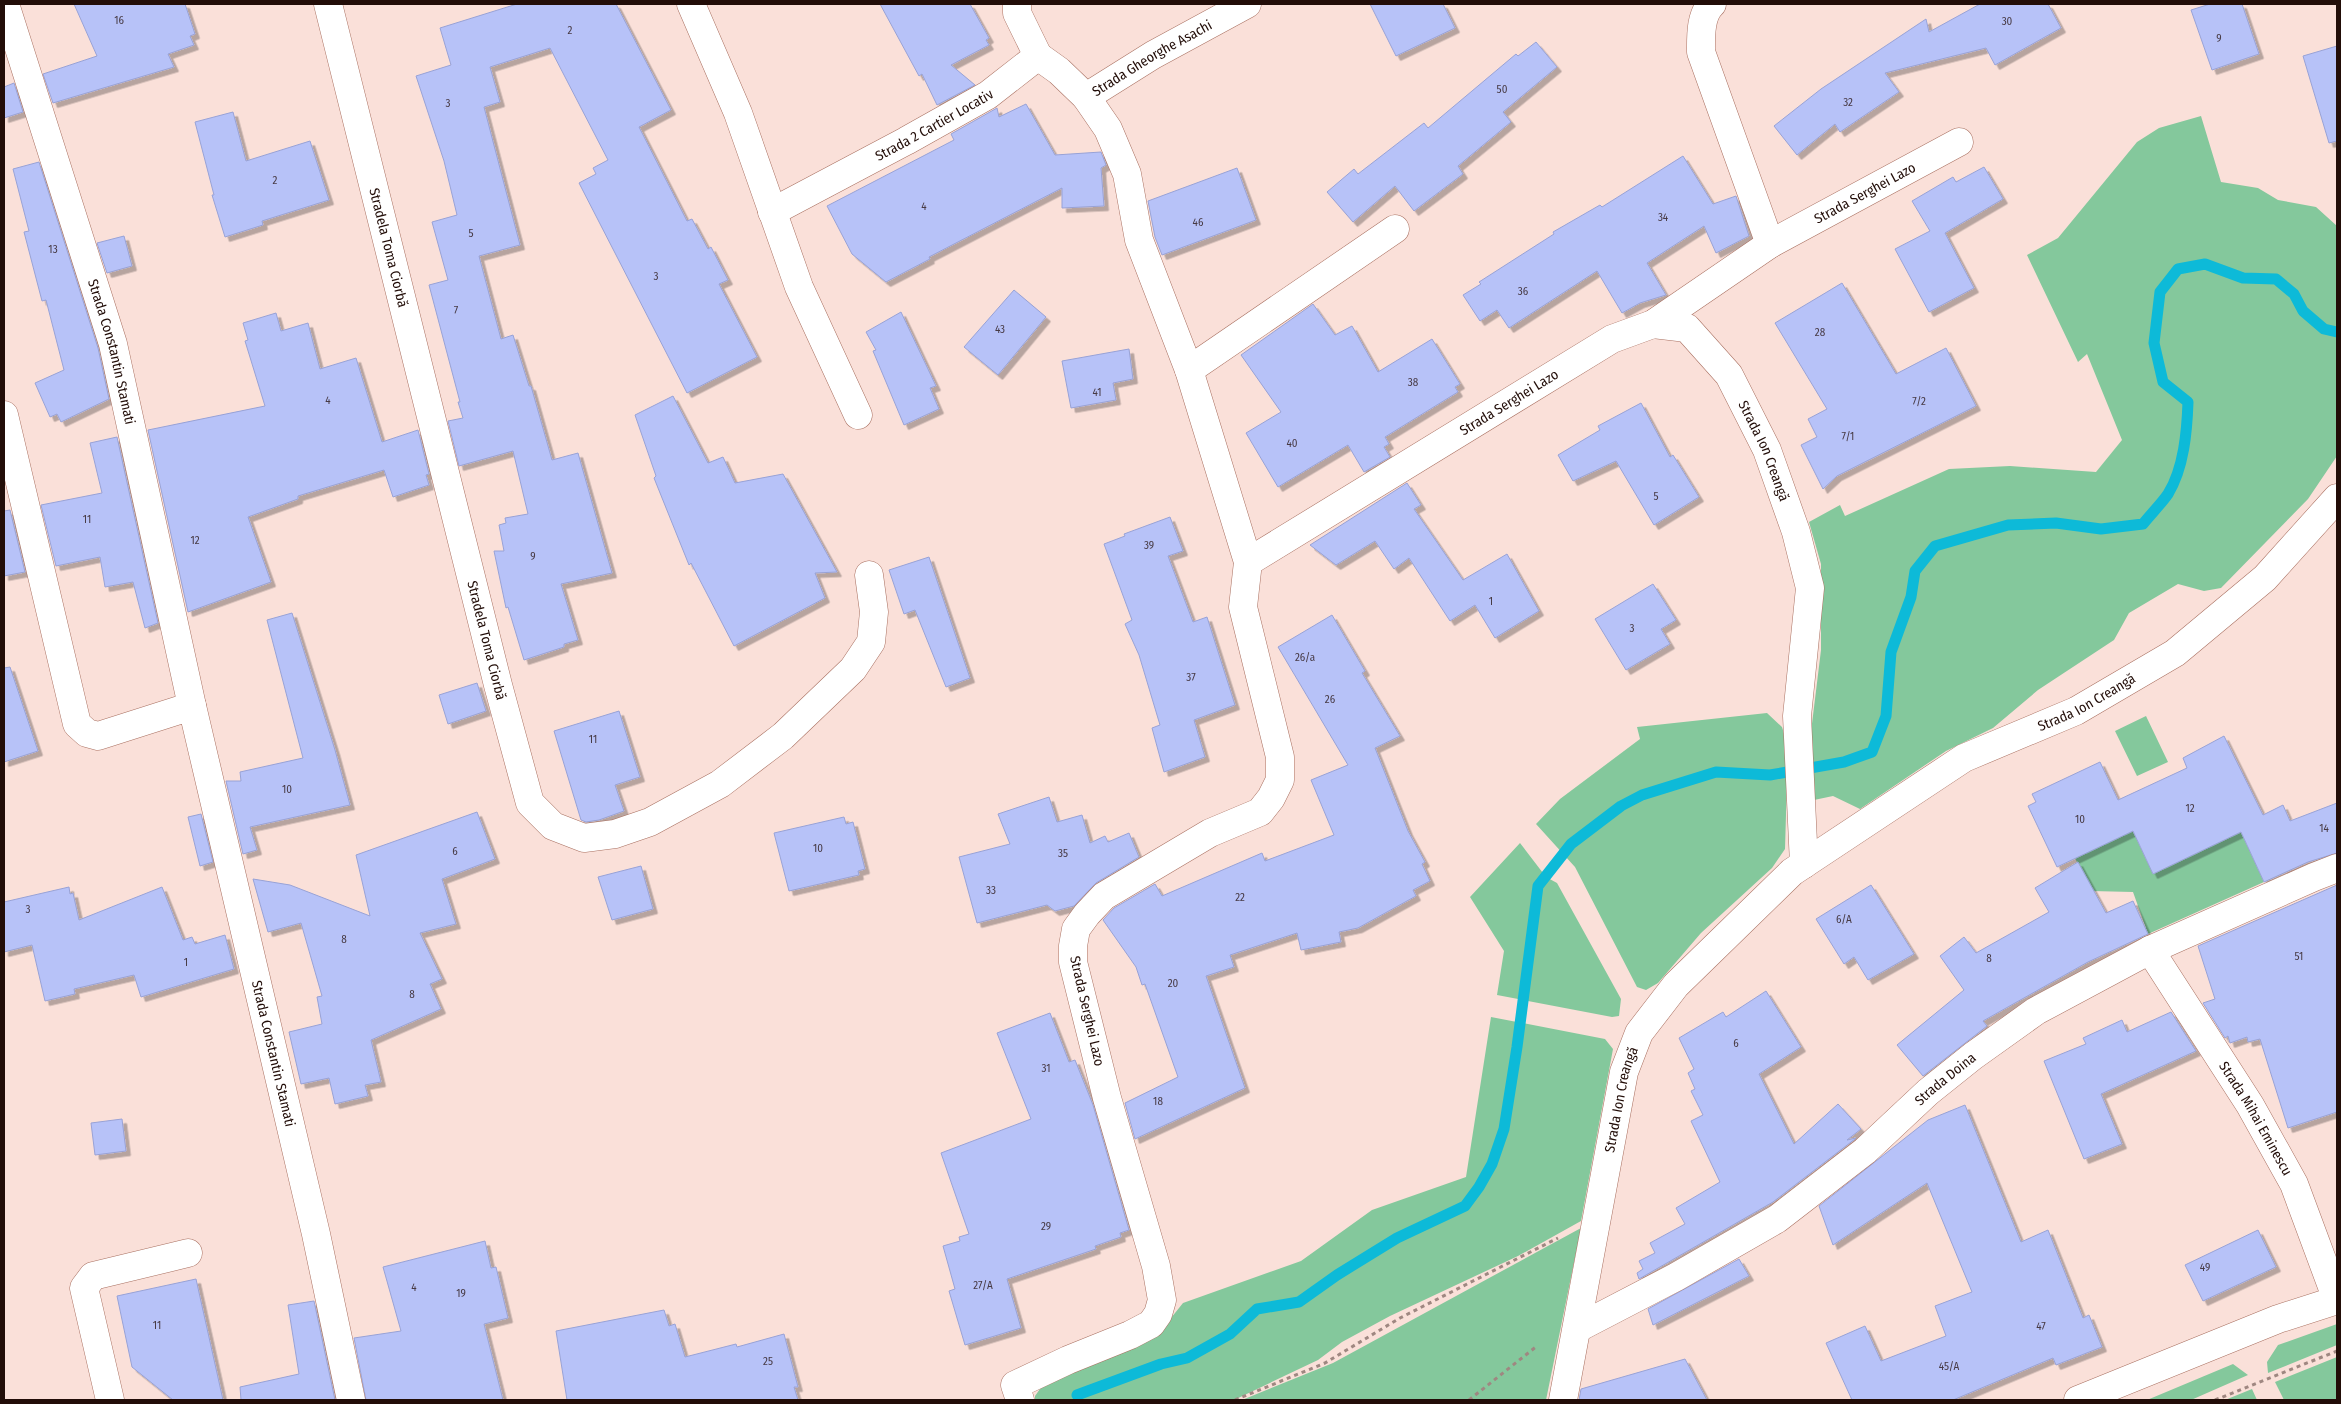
<svg xmlns="http://www.w3.org/2000/svg" width="2341" height="1404" viewBox="0 0 2341 1404" font-family="'Fira Sans Condensed',sans-serif">
<style>
.green{fill:#84c89c}
.lines{fill:none;stroke-linecap:round;stroke-linejoin:round}
.stream{stroke:#0dbad8;stroke-width:11}
.building{fill:#b7c2f8;stroke:#98a2d6;filter:url(#shadow)}
.minor-casing{stroke:#a97061;stroke-width:29}
.major-casing{stroke:#a97061;stroke-width:29}
.path{stroke:#9f8781;stroke-width:3;stroke-dasharray:4 4;stroke-linecap:butt}
.minor{stroke:#fff;stroke-width:28}
.major{stroke:#fff;stroke-width:28}
.labels{text-anchor:middle;dominant-baseline:central;stroke-width:4;stroke-linejoin:round;paint-order:stroke}
.number-label{font-size:11px;fill:#473a44}
.street-label{font-size:14px;fill:#220d08;stroke:#fff}
</style>
<defs>
<filter id="shadow"><feDropShadow dx="4.5" dy="4.5" stdDeviation="0" flood-color="#0004"/></filter>
</defs>
<rect width="100%" height="100%" fill="#fae0d9"/>
<path class="green" d="M2201 116 2221 182 2258 188 2278 200 2316 207 2337 226V456L2308 499 2221 588 2204 591 2178 584 2129 613 2114 640 2038 690 1993 728 1946 751 1860 809 1833 796 1814 800 1810 740 1821 650V564L1809 522 1840 505 1845 516 1949 469 2010 466 2096 472 2122 440 2087 354 2078 362 2027 255 2058 238 2137 142 2159 128Z
M1767 713 1782 727 1788 746 1785 849 1772 868 1701 933 1658 983 1646 990 1637 987 1575 867 1536 824 1560 799 1640 739 1637 727Z
M2146 716 2168 762 2137 776 2115 731Z
M2133 831 2153 874 2241 832 2264 882 2148 934 2133 892 2091 891 2075 858Z
M1520 843 1546 877 1557 883 1621 999 1619 1016 1612 1017 1497 995 1504 951 1470 897Z
M1491 1017 1605 1039 1613 1049 1581 1221 1518 1256 1390 1316 1342 1342 1318 1360 1234 1400H1035V1396L1047 1379 1163 1328 1183 1303 1301 1261 1372 1210 1466 1177Z
M1581 1228 1546 1400H1242L1333 1363Z
M2337 1324V1345L2268 1373 2267 1362 2278 1345Z
M2337 1357V1400H2284L2275 1382Z
M2233 1364 2248 1375 2191 1400H2147Z
M2252 1389 2257 1400H2225Z"/>
<g class="lines">
<path class="stream" d="M1077 1395 1161 1364 1187 1358 1230 1334 1257 1309 1299 1302 1337 1275 1397 1238 1465 1206 1479 1187 1492 1164 1504 1129 1517 1047 1538 886 1571 844 1621 806 1642 795 1716 772 1770 775 1844 762 1872 752 1886 716 1891 652 1911 597 1915 571 1935 546 2008 525 2056 523 2101 529 2143 524C2151 514 2161 504 2168 494 2184 468 2187 431 2188 402L2163 382 2154 343 2160 292 2178 269 2205 264 2243 278 2276 279 2294 294 2303 311 2324 329 2337 332"/>
</g>
<path class="building" d="M74 4H185L195 34 190 36 194 45 168 54 174 67 53 103 43 74 97 56Z
M517 4H616L671 110 639 127 687 221 692 219 708 249 711 247 728 280 719 284 757 357 687 393 579 183 596 174 593 168 608 160 550 48 490 67 500 102 484 107 520 245 479 256 501 339 513 335 529 386H531L552 460 578 453 612 573 561 584 578 640 564 644V647L524 660 508 607 506 608 494 551H504L499 525 506 523 505 518 528 514 513 451 459 466 448 421 463 418 458 402H460L429 285 448 280 432 222 457 215 444 161 416 76 451 65 440 28Z
M880 4H970L989 38 986 40 989 45 951 65 975 85 937 105 922 74 919 76Z
M1370 4H1443L1455 28 1396 56Z
M1980 4H2048L2061 28 1995 65 1986 48 1885 73 1899 92 1840 132 1835 124 1797 155 1774 126 1821 89 1926 19 1929 32Z
M2210 4H2242L2259 54 2212 70 2191 10Z
M1536 42 1557 67 1503 112 1511 122 1458 166 1463 174 1414 211 1395 186 1353 222 1327 192 1354 169 1358 174 1424 123 1428 128 1516 54 1518 56Z
M2337 46V141L2329 143 2303 56Z
M14 83 23 112 4 118V87Z
M1026 104 1055 155 1101 152 1106 165 1101 168 1104 206 1062 208V188L929 257 930 259 886 282 852 254 827 206 954 140 951 134 997 108 999 117Z
M233 112 246 161 310 141 329 200 262 221 263 225 225 237 212 195H214L195 122Z
M1683 156 1713 204 1736 196 1749 236 1716 253 1704 226 1647 263 1666 295 1640 303 1622 313 1597 271 1509 328 1497 310 1480 321 1463 295 1481 284 1479 282 1554 234 1553 232 1600 205 1602 207Z
M39 162 98 348 109 399 61 422 57 414 50 417 35 383 64 370 46 300 42 301 24 232 29 231 13 169Z
M1984 167 2003 199 1945 233 1974 288 1929 312 1895 249 1930 231 1912 201 1953 177 1956 182Z
M1237 168 1256 220 1162 255 1155 237 1148 201Z
M124 236 132 266 107 273 97 243Z
M1842 283 1896 374 1946 348 1976 406 1837 476 1823 489 1801 445 1817 437 1808 419 1827 409 1775 323Z
M1014 290 1046 317 998 375 964 347Z
M1313 304 1335 335 1352 326 1378 372 1432 339 1460 384 1455 387 1458 392 1385 437 1389 444 1384 447 1390 457 1364 472 1348 445 1278 487 1246 433 1281 412 1241 355Z
M901 312 936 386 930 388 939 409 904 425 873 351 876 350 866 332Z
M276 313 281 331 308 323 320 369 356 358 382 442 418 430 429 474 426 475 429 485 393 497 384 470 298 496V499L248 517 271 582 188 612 148 430 265 406 245 341 248 340 243 323Z
M1129 349 1133 379 1113 383 1116 400 1071 408 1062 361Z
M673 396 708 463 723 457 735 483 783 474 837 572 815 573 825 598 734 646 691 563 689 565 654 478 656 476 635 415Z
M1641 403 1670 457 1673 455 1699 497 1654 525 1616 461 1573 481 1558 455 1600 430 1598 426Z
M117 437 158 623 145 628 133 582 105 587 100 557 56 566 41 505 102 493 90 443Z
M1407 483 1421 505 1414 509 1463 580 1507 554 1539 611 1495 638 1475 605 1450 621 1409 558 1394 569 1375 541 1336 565 1310 545Z
M10 510 25 572 4 576V511Z
M1170 517 1183 551 1168 556 1193 622 1207 617 1235 705 1194 720 1205 757 1164 772 1152 728 1160 725 1139 655 1125 624 1132 620 1104 544 1125 536 1124 534Z
M929 557 970 678 946 687 915 610 904 614 889 570Z
M1653 584 1676 620 1661 629 1670 644 1626 670 1595 619Z
M292 613 335 750 350 805 250 827 257 850 243 854 226 781H241L240 772 303 758 267 620Z
M1332 615 1365 671 1362 673 1400 736 1375 748 1408 831 1425 862 1422 864 1430 881 1413 890 1416 896 1358 928 1339 932 1341 942 1301 950 1297 933 1230 955 1234 967 1206 976 1245 1088 1135 1139 1125 1103 1178 1077 1145 984 1142 985 1136 967 1103 920 1114 908 1155 884 1162 896 1262 853 1265 861 1334 835 1311 780 1348 765 1278 647Z
M10 667 38 751 4 762V668Z
M477 683 486 711 448 724 439 695Z
M619 711 640 777 615 785 624 811 599 820 586 822 581 820 554 731Z
M2224 736 2263 815 2283 805 2290 821 2337 803V853L2308 862 2264 882 2241 832 2153 874 2133 831 2057 867 2028 806 2036 802 2032 794 2100 762 2118 800 2187 768 2183 758Z
M1049 797 1057 822 1082 815 1090 843 1105 836 1108 842 1129 833 1139 857 1096 883 1074 906 1055 911 1047 905 977 923 959 857 1010 844 998 814Z
M477 812 495 859 442 879 456 924 420 933 442 979 430 984 441 1009 371 1040 381 1082 365 1085 368 1096 335 1104 329 1078 301 1084 289 1032 322 1024 317 997 322 996 301 923 268 932 253 879 290 885 370 916 356 855Z
M201 814 213 862 200 866 188 817Z
M844 817 846 824 853 822 865 869 858 871 859 875 789 891 774 833Z
M2078 862 2106 913 2133 901 2148 934 2088 962 1983 1021 1987 1026 1923 1076 1897 1045 1964 990 1940 956 1964 937 1976 953 2049 912 2035 888Z
M641 866 653 909 612 920 598 877Z
M1871 885 1914 954 1868 980 1854 957 1844 964 1816 919Z
M2337 885V1112L2288 1128 2260 1039 2248 1042 2247 1037 2230 1043 2228 1036 2225 1038 2203 1003 2215 999 2198 946Z
M69 887 70 894 73 893 79 920 162 887 183 940 192 937 195 944 225 935 234 969 141 997 134 975 74 989 75 994 45 1001 32 945 4 952V902Z
M1766 991 1801 1047 1759 1074 1794 1144 1838 1104 1861 1129 1847 1140 1856 1138 1855 1139 1773 1202 1639 1279 1637 1273 1643 1269 1639 1261 1655 1253 1650 1243 1685 1224 1676 1208 1720 1182 1691 1121 1703 1115 1691 1091 1695 1089 1688 1073 1694 1069 1679 1038 1723 1012 1726 1017Z
M2171 1012 2196 1051 2101 1094 2122 1144 2084 1159 2044 1061 2086 1044 2083 1038 2122 1020 2127 1032Z
M1050 1013 1069 1062 1075 1060 1093 1105 1129 1230 1120 1233 1121 1237 1095 1246 1096 1249 1007 1279 1021 1328 965 1345 949 1291 955 1289 943 1246 960 1241 959 1237 969 1234 941 1153 1031 1119 997 1033Z
M1965 1105 2021 1242 2048 1230 2083 1318 2089 1315 2102 1347 2056 1365 2053 1358 1953 1400H1852L1826 1343 1865 1326 1881 1361 1946 1336 1935 1306 1972 1292 1927 1183 1833 1245 1819 1206 1928 1120Z
M122 1119 126 1151 95 1155 91 1123Z
M2258 1230 2276 1267 2203 1301 2185 1265Z
M485 1241 491 1268 496 1267 508 1318 484 1324 503 1400H366L354 1338 401 1331 383 1267Z
M1739 1259 1749 1276 1653 1325 1648 1309Z
M196 1279 223 1400H173L132 1367 117 1296Z
M314 1301 335 1400H241L240 1387 299 1374 288 1305Z
M664 1310 669 1326 675 1324 685 1357 736 1344 737 1347 784 1334 798 1387H794L798 1400H567L556 1331Z
M1685 1359 1707 1400H1579L1581 1389Z"/>
<g class="lines">
<g class="minor-casing">
<g id="minor">
<path id="s1" d="M5 4 113 344 192 706"/>
<path id="s2" d="M328 4 498 685 530 803 553 826 584 838 615 834 650 822 720 784 783 736 853 669 871 642 874 612 869 575"/>
<path d="M691 4 738 113 799 287 858 415"/>
<path d="M1712 4C1700 15 1701 37 1701 52L1770 244"/>
<path id="s3" d="M1038 56 1059 71 1086 97 1153 55 1247 4"/>
<path id="s4" d="M772 212 906 141 988 95 1038 56 1017 13V4"/>
<path id="s5" d="M1653 324 1687 328 1729 375 1767 450 1796 532 1810 588 1797 716 1804 864"/>
<path d="M1189 370 1395 229"/>
<path id="s6" d="M4 415 77 724 87 733 98 736 192 706 316 1234 351 1400"/>
<path id="s7" d="M1248 562 1612 339 1653 324 1770 244 1959 142"/>
<path id="s8" d="M2150 950 2250 1105 2294 1184 2337 1300"/>
<path id="s9" d="M1578 1328 1676 1277 1777 1219 1865 1151 1928 1092 1973 1056 2036 1011 2150 950 2314 877 2337 868"/>
<path d="M110 1400 84 1288 93 1276 188 1253"/>
<path d="M1020 1400 1015 1385 1068 1360 1130 1335 1151 1324 1158 1314 1162 1300 1156 1266 1107 1098 1073 962V946L1076 929 1087 914 1104 896 1210 833 1260 812 1271 798 1280 780V757L1243 607 1248 562 1189 370 1139 240 1127 174 1108 129 1086 97"/>
<path id="s10" d="M1563 1400 1624 1072 1639 1033 1676 985 1792 872 1964 758 2076 711 2175 653 2265 578 2337 498"/>
</g>
</g>
<g class="major-casing">
<path id="major" d="M2078 1400 2278 1319 2337 1300"/>
</g>
<path class="path" d="M1235 1400 1325 1363 1400 1318 1558 1238
M1469 1400 1537 1346
M2215 1400 2337 1351"/>
<use href="#minor" class="minor"/>
<use href="#major" class="major"/>
</g>
<g class="labels">
<g class="number-label">
<text x="119" y="20">16</text>
<text x="2007" y="21">30</text>
<text x="570" y="30">2</text>
<text x="2219" y="38">9</text>
<text x="1502" y="89">50</text>
<text x="1848" y="102">32</text>
<text x="448" y="103">3</text>
<text x="275" y="180">2</text>
<text x="924" y="206">4</text>
<text x="1663" y="217">34</text>
<text x="1198" y="222">46</text>
<text x="471" y="233">5</text>
<text x="53" y="249">13</text>
<text x="656" y="276">3</text>
<text x="1523" y="291">36</text>
<text x="456" y="310">7</text>
<text x="1000" y="329">43</text>
<text x="1820" y="332">28</text>
<text x="1413" y="382">38</text>
<text x="1097" y="392">41</text>
<text x="328" y="400">4</text>
<text x="1919" y="401">7/2</text>
<text x="1848" y="436">7/1</text>
<text x="1292" y="443">40</text>
<text x="1656" y="496">5</text>
<text x="87" y="519">11</text>
<text x="195" y="540">12</text>
<text x="1149" y="545">39</text>
<text x="533" y="556">9</text>
<text x="1491" y="601">1</text>
<text x="1632" y="628">3</text>
<text x="1305" y="657">26/a</text>
<text x="1191" y="677">37</text>
<text x="1330" y="699">26</text>
<text x="593" y="739">11</text>
<text x="287" y="789">10</text>
<text x="2190" y="808">12</text>
<text x="2080" y="819">10</text>
<text x="2324" y="828">14</text>
<text x="818" y="848">10</text>
<text x="455" y="851">6</text>
<text x="1063" y="853">35</text>
<text x="991" y="890">33</text>
<text x="1240" y="897">22</text>
<text x="28" y="909">3</text>
<text x="1844" y="919">6/A</text>
<text x="344" y="939">8</text>
<text x="2299" y="956">51</text>
<text x="1989" y="958">8</text>
<text x="186" y="962">1</text>
<text x="1173" y="983">20</text>
<text x="412" y="994">8</text>
<text x="1736" y="1043">6</text>
<text x="1046" y="1068">31</text>
<text x="1158" y="1101">18</text>
<text x="1046" y="1226">29</text>
<text x="2205" y="1267">49</text>
<text x="983" y="1285">27/A</text>
<text x="414" y="1287">4</text>
<text x="461" y="1293">19</text>
<text x="157" y="1325">11</text>
<text x="2041" y="1326">47</text>
<text x="768" y="1361">25</text>
<text x="1949" y="1366">45/A</text>
</g>
<g class="street-label">
<text stroke="none"><textPath href="#s3" startOffset="140">Strada Gheorghe Asachi</textPath></text>
<text stroke="none"><textPath href="#s4" startOffset="184">Strada 2 Cartier Locativ</textPath></text>
<text stroke="none"><textPath href="#s7" startOffset="720">Strada Serghei Lazo</textPath></text>
<text stroke="none"><textPath href="#s2" startOffset="251">Stradela Toma Ciorbă</textPath></text>
<text stroke="none"><textPath href="#s1" startOffset="364">Strada Constantin Stamati</textPath></text>
<text stroke="none"><textPath href="#s7" startOffset="306">Strada Serghei Lazo</textPath></text>
<text stroke="none"><textPath href="#s5" startOffset="181">Strada Ion Creangă</textPath></text>
<text stroke="none"><textPath href="#s2" startOffset="656">Stradela Toma Ciorbă</textPath></text>
<text stroke="none"><textPath href="#s10" startOffset="939">Strada Ion Creangă</textPath></text>
<text transform="translate(1087 1011) rotate(77)">Strada Serghei Lazo</text>
<text stroke="none"><textPath href="#s6" startOffset="798">Strada Constantin Stamati</textPath></text>
<text stroke="none"><textPath href="#s9" startOffset="446">Strada Doina</textPath></text>
<text stroke="none"><textPath href="#s10" startOffset="306">Strada Ion Creangă</textPath></text>
<text stroke="none"><textPath href="#s8" startOffset="199">Strada Mihai Eminescu</textPath></text>
</g>
</g>
<rect width="2341" height="1404" fill="none" stroke="#220d08" stroke-width="10"/>
</svg>
